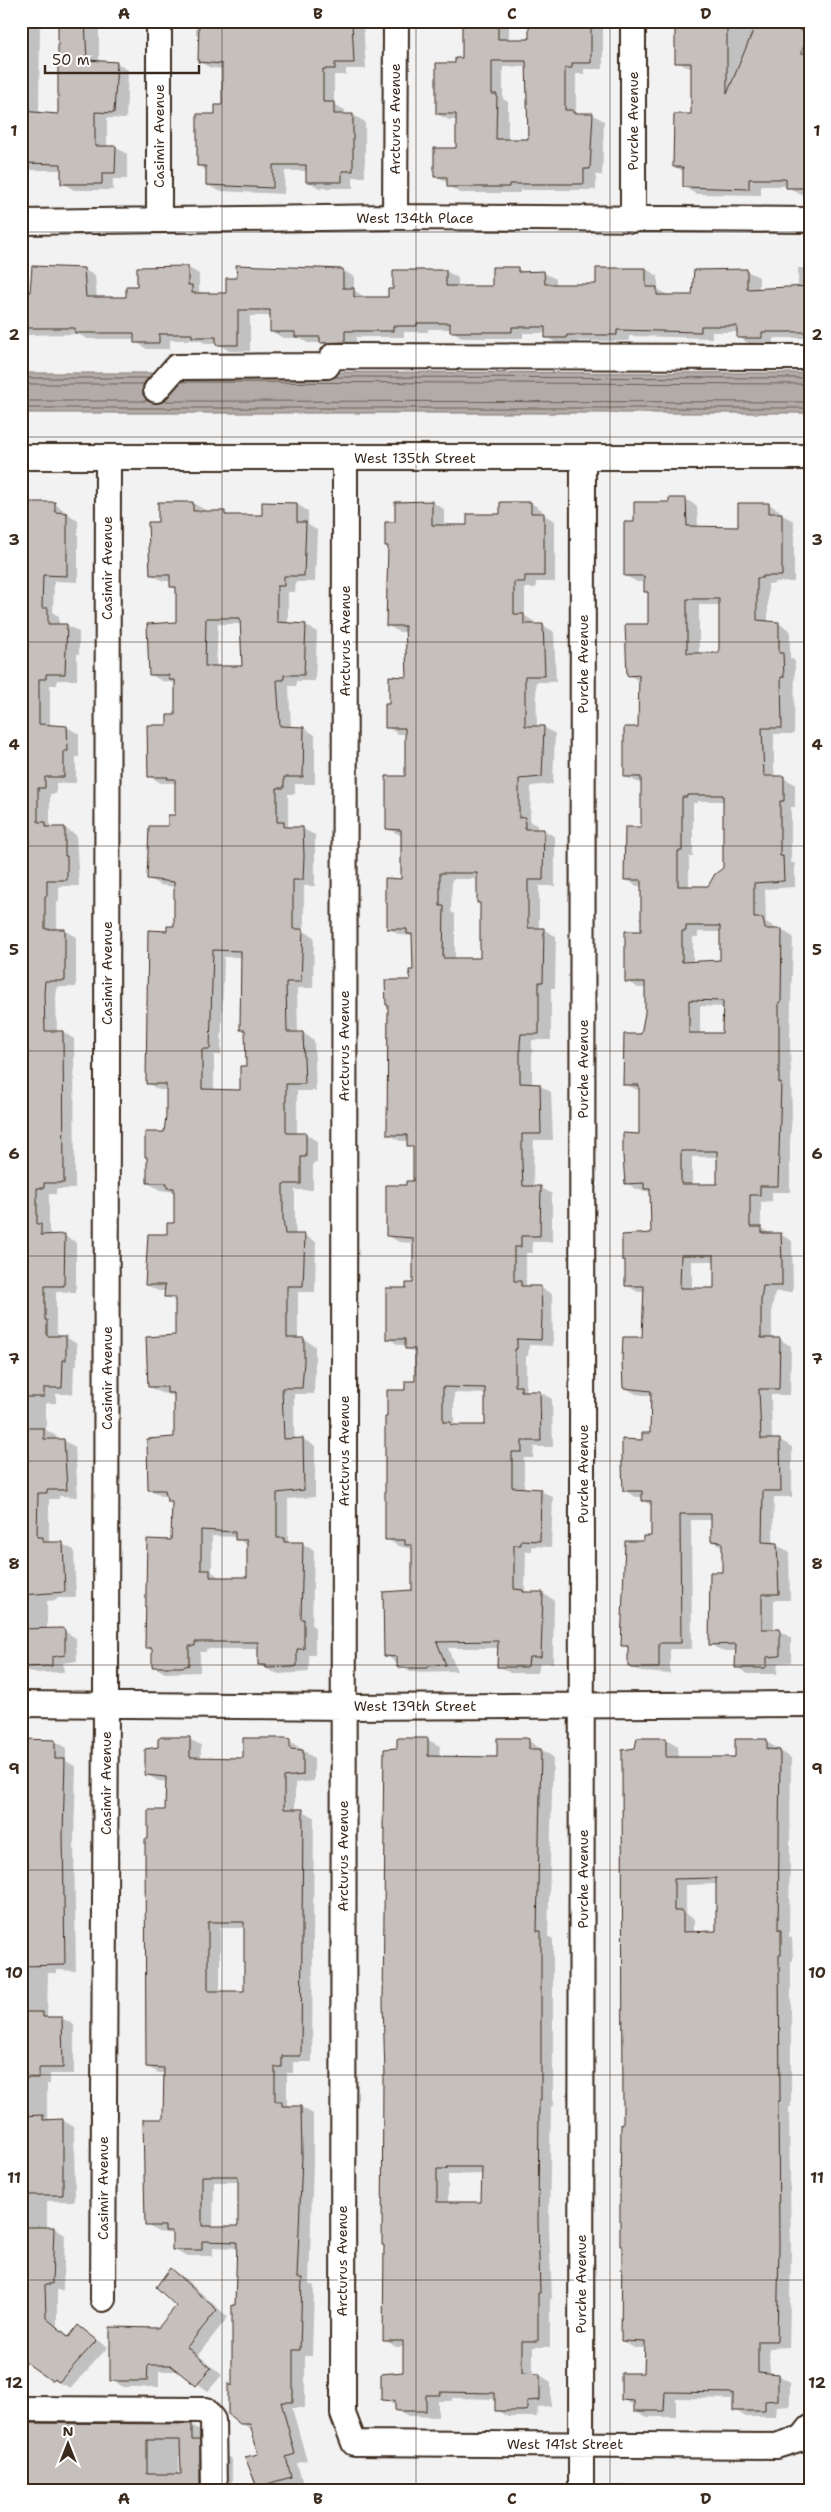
<svg xmlns="http://www.w3.org/2000/svg" width="831" height="2512" viewBox="0 0 831 2512" font-family="'Shantell Sans',sans-serif">
<style>
.water{fill:#b2aba7;stroke:#827770}
.shadow{fill:#0003;fill-rule:evenodd}
.lines{fill:none;stroke-linecap:round;stroke-linejoin:round}
.shore{stroke:#6b5e55;stroke-width:1}
.building{fill:#c6c0bd;stroke:#3b2a1e;fill-rule:evenodd}
.minor-casing{stroke:#3b2a1e;stroke-width:28}
.minor{stroke:#fff;stroke-width:24}
.grid{fill:none;stroke:#3b2a1e;stroke-width:1;stroke-opacity:0.55}
.labels{text-anchor:middle;dominant-baseline:central;stroke-width:5;stroke-linejoin:round;paint-order:stroke}
.street-label{font-size:14px;fill:#3b2a1e;stroke:#fff}
.neatline{fill:none;stroke:#3b2a1e;stroke-width:2}
.grid-label{font-size:16px;text-anchor:middle;font-weight:bold;fill:#3b2a1e}
</style>
<rect width="100%" height="100%" fill="#f3f2f2"/>
<filter id="ink" filterUnits="userSpaceOnUse"><feTurbulence type="fractalNoise" baseFrequency=".02" numOctaves="2"/><feDisplacementMap in="SourceGraphic" scale="10" xChannelSelector="R" yChannelSelector="G"/><feConvolveMatrix kernelMatrix="1 2 1 2 8 2 1 2 1" color-interpolation-filters="sRGB"/></filter>
<g filter="url(#ink)">
<path class="water" d="M167 359 186 372 810 373V413H21V373H155Z"/>
<path class="shadow" d="M21 21H40L39 113 60 115V21H107V25L99 26V62L117 63 128 70 126 119 107 118V147H115L127 154V179H113V190H74L62 183V170H21Z
M196 21H363L366 69H346V75H334V104L345 110V115H353L365 122V177H353V188H319L308 181V171H285L284 194 219 191 207 185V171L198 165 216 115 224 106V69L211 68 199 62 200 37 196 35Z
M509 21V40L530 41V21H603V69H584V74H576V114H592L604 121 602 175H596V190H520V193H460L448 186V183L435 176 457 150V120H449L437 114 457 64 463 59V26L456 21ZM503 67H528L529 140H508V102L503 99Z
M674 21H810V194H799L787 186H761V195L696 194 684 187V172L675 166 692 115V69L677 62Z
M187 267 199 274V291L204 294H227L343 270 354 277V290L366 298H390L394 291V271H446L458 278V287H494L517 268 525 273H544L556 279V285H597L646 269 658 276V289L669 296H693L747 271 759 277V290L798 288V268H810V338H774V344H750L738 337V332H712V338L629 336V341H578V344H558L546 337V333H523V338H462L451 329H428V332H404V337H356V348L333 349 322 343H308L300 338H283L271 331V316H250V351H229L217 343H205L199 340H170V349H147L136 342V339H87L78 334 21 335V293H31L83 269 95 276 97 298H127L138 287Z
M685 499 697 506 698 528H739L769 504 780 511V514L794 521V582H774V584H768V623L779 624 790 630V658L795 661 794 734H774V768L775 778H783L795 784V807H791V862L795 864V887L765 889 766 922 774 927 775 930H782L793 937 790 1040 792 1115 790 1142V1192H772V1201L761 1202V1228L771 1234H780L792 1241 793 1292H775L772 1308V1339H779L791 1346 790 1395H771L772 1440H780L792 1447V1497H774L773 1544 789 1551 790 1600H774V1631H780L791 1638V1662L778 1663 777 1674H748L737 1667V1651H722L710 1644 723 1573V1547L712 1541 713 1520H691L692 1649H670V1674L641 1672 630 1665V1649L623 1645 645 1542 652 1537V1506L644 1501V1497H636L624 1490 643 1441 652 1435V1396L636 1394 624 1387 643 1339 645 1292H638L626 1285V1261L623 1259 652 1234V1192L638 1190 626 1183 640 1135V1091L624 1084 642 1036 646 1013V988H638L626 981 642 932V886H637L625 879 642 829V784L626 777 640 728V682L629 675 650 625V594L646 591V582H637L626 576 636 524 671 503ZM699 605H720L721 654H699ZM698 801H724V868L709 887H689V857H693V803H698ZM698 932H721V961L693 963V937H698ZM700 1006 724 1007V1034H700ZM692 1157H719V1185H692ZM692 1261H715V1290H692Z
M432 502 444 509V526L468 527 531 503 542 510V514L555 521V582H536V588H525V616L535 622V625H543L554 632 556 682H536L537 727H544L555 734 553 784 531 786 530 822 537 825V830H544L555 837V886H539V930H544L556 936 555 988H551V1040H532V1085H539L551 1092 553 1140H534L533 1172 534 1187H540L552 1194V1242H532L533 1253H526V1285L541 1288 552 1294 553 1346 529 1345 528 1356H526V1390L540 1392 552 1399 553 1447H534L533 1458H524V1489L541 1491 553 1497 551 1547 532 1546V1551H526L525 1592 542 1593 554 1600 553 1663H540L538 1673H510L499 1666V1648H448L457 1671 410 1672 385 1655 413 1591V1549L398 1546 387 1539 406 1391 417 1382V1354L406 1348V1345H399L387 1338 407 1289 414 1284V1243L399 1242 387 1235 407 1186 415 1182V1149L408 1145V1141H400L388 1134 411 981 414 972 413 936 400 935 388 928 402 880 403 836 387 829 407 777 406 734H398L387 727 390 705 408 678 406 632H399L387 625 397 523ZM452 879H478V903L481 905V959H455V914L451 912ZM454 1393 486 1394V1426L454 1425Z
M54 503 78 521V582L54 581 53 613 59 616V625H67L79 632V654H77V680H57V685H50V726L67 727 79 734V757H76V783H56V794H50V826L54 828H64L76 835 79 886H59V902H57V930H64L76 937V987H57L56 1000 57 1032H63L74 1039 75 1189H56V1194H49V1231L52 1236H64L76 1242V1292H56V1327L58 1337H66L77 1344V1366H74L73 1394H56V1403H46V1430L56 1436V1440H63L75 1447 78 1497 59 1496V1499H49V1542L62 1544 74 1550 76 1598H57V1600L47 1601V1631H64L76 1638 77 1661 63 1663 64 1672 33 1673 21 1668V526Z
M193 503 205 510V512L224 513 231 516H263L296 504 308 511V525L317 530 315 582H296L295 592H288V624L305 625 317 632 315 681H296V686H289L291 728H304L315 735V784H295V794H288V826L303 829 315 835V886H304V931L314 937 313 988H297L298 1033H303L314 1040 316 1091H297V1134H305L317 1141V1163H313V1190H295V1226L296 1235 305 1236 316 1242 315 1292H298V1339H304L315 1346V1368L314 1394H294V1430L295 1440 303 1439 315 1446V1497L288 1499V1542L302 1544 314 1550 312 1626 315 1627V1655H309V1672L279 1674 271 1671 259 1665V1649H206V1652H200V1672L165 1673 153 1666V1651L146 1647 172 1541 173 1503 168 1500V1496H161L149 1489 175 1438V1396L161 1393 149 1387 177 1336V1302L166 1296V1291H158L147 1285 175 1224V1192L160 1190 148 1183 165 1133 167 1090H159L147 1083 175 927V887L160 885 148 878 169 827 176 817V783H161L149 776 168 726 177 716V683L162 681 150 674 178 623V590L171 586V581H163L151 574 159 524ZM218 624H241L243 668H216ZM224 957H242V1029L246 1032 247 1068 241 1092 214 1091V1055H221ZM212 1536 236 1537 248 1546V1578H221L212 1572Z
M189 1739 201 1745V1759H244L290 1741 314 1758V1781L295 1783V1810H302L314 1817 312 2062H293V2073H287V2105L301 2107 313 2114V2164L309 2284 314 2286 312 2356H305V2408H292L307 2461 297 2463 305 2491H251L255 2487 247 2458 259 2454 253 2430 241 2423 233 2387 238 2248 213 2247V2256H185L173 2249V2234L158 2232 147 2225 164 2120 165 2073H159L147 2067 149 1840 167 1811 168 1782 158 1781 146 1774 159 1748ZM289 1744H291V1755ZM220 1928H246V1993H220ZM214 2182H239V2227H213Z
M526 1739 553 1757 548 1936 553 1939V2106H551L549 2229 552 2299H550V2347H533V2375H540L551 2382V2406L538 2407 537 2417H508L496 2410V2399L452 2398V2401H438V2417L408 2416 396 2409V2406L383 2399 404 2373V2347H396L385 2340V2246L383 2244 386 2077 398 1749 428 1740 440 1746 439 1758H498ZM483 2174 482 2203H448V2175Z
M638 1739H666L678 1746V1758H736L766 1741 791 1758 789 1937 792 1938 793 1961H791V2107H789L791 2253 789 2347 769 2348 770 2374 778 2375 790 2382V2406L777 2407 776 2417H746L735 2410V2399L676 2398V2417H647L635 2410V2406L622 2399 645 2374 646 2348H634L622 2341 624 2125ZM717 1884V1932L694 1933V1919L686 1914V1885Z
M55 1741 66 1748V1761L76 1767 74 1842 76 1971 57 1970V1973H48L47 2016 62 2018 74 2025V2074H50V2084H47V2117L51 2121 62 2120 74 2127 75 2201H47V2228H54L65 2235 63 2290H57V2326L71 2337 79 2327 108 2347 71 2388 53 2380 21 2309V1760Z
M170 2270 182 2276 228 2317 198 2355 222 2375 208 2391 180 2371H159V2387H123L111 2380 178 2306Z
M21 2423 192 2425 224 2444V2455L232 2459V2491H21ZM179 2456H182V2475H179Z
M453 2485H526L536 2491H425V2487H453Z
M614 2485H649L658 2491H614Z
M684 2488H735L739 2491H684Z"/>
<g class="lines">
<path class="shore" d="M334 377 810 378
M21 378H149
M181 382 810 384
M21 384H145
M21 401H150
M162 401 810 402
M21 408H810"/>
</g>
<path class="building" d="M58 21H85L87 60 117 62 114 113 95 112V146H116L115 173H102V184H61V164L21 163V111L58 114Z
M199 21H352L354 63H335V69H323V102H334V114H353V171H342V182H306V165H273V188L206 185V166H197V114H215V105H222V64L198 62Z
M462 21H498V39H529V21H591V63H572V68H565V110H573V113H593L590 169H584V184H509V187H447V177H434V148H456V114H436V63H455V58H462ZM492 61H526L528 139H496L497 94H492Z
M675 21H727V94L757 21H779L809 34 801 53H810V188H786V179H749V189L683 187V167H673L674 114H691V63H675Z
M236 265 343 269V288H354V297H388V289H393V270H446V286H492V267H518V272L544 271 545 284H596V268H646V287H657V295H692L694 270 747 269V289L810 286V332H762V338H737V326H701V332L617 330V335H567V338H545V327H512V332H450V323H417V326H393V331H345V342L320 343V337H295V332H270V310H238V345H216V337H192V334H159V343H134V333H75V328H21V292H30L32 266 84 268 86 297H126V286H137V267L188 266V285H192V293H226V278H237Z
M669 498H686L687 526 738 527V503H769V513H782V576H763V578H757V620L779 622V653H783L784 677H781L782 728H762L764 776H784V801H780V856H783L784 881 754 883V918H763L765 929H782L781 1002H779V1083H781L778 1186H760V1195H750V1227H762V1233H781L782 1263V1286H763L761 1301V1338H780L779 1389H759L761 1439H780L781 1491H763L762 1542 777 1543 779 1594H762V1629H780V1656L767 1657V1666L765 1668H735L736 1644 709 1645 710 1572H722V1542L711 1541V1514H680L681 1643H659V1668H631L628 1666V1646H621L625 1541H643V1536H651V1501H642V1491H623L622 1464V1439L642 1440V1433H650L651 1391 623 1388 622 1361 623 1337H642L644 1286H625V1260H622V1235L651 1233 650 1189H644V1183L625 1184 623 1156V1133L639 1134V1085H623L624 1034H641L645 1013V982H625V931H641V880H624L625 827H641V777H624V727H638L639 675 627 676 625 624H648V592H644V576H624V522H634V502H669ZM687 599H719V653H687ZM687 795H723V868L715 874 708 886H678V851H682V797H687ZM686 926H720V960L682 962V931H686ZM689 1000 723 1001 722 1033H689ZM681 1151H717V1184H681ZM681 1255H714V1288H680Z
M432 501V525H467V514H500V502H531V513H544V576H525V582H514V614H524V624H543L545 676H525V726H544L542 777 519 779V818L525 817V829H544L543 880H528V928H544L543 982H539V1034H521L520 1043V1083L540 1084 541 1134H522V1164L523 1186H541L540 1236H521V1247H514V1281H521V1286H541L542 1315 541 1340 517 1339V1349H515V1386H521V1391H540L541 1441H522V1452H512V1487L541 1489 540 1541 521 1540V1545H514V1589L523 1590V1592H543L541 1657H529L528 1666 526 1667H497L498 1641 437 1642 446 1665 428 1666V1668H399L397 1666V1657L384 1656 383 1592 412 1590V1545H405V1540H385V1417H387V1390H405V1381H415V1349H405V1339H386V1288H406V1283H413V1238L386 1236V1185H406V1181H413V1146H407V1135H387L388 1005H386L385 980H410L409 970H413L412 934H407V929H387V903H385V878L401 879V830L386 829V776H405V728H385V704H389V676L407 677 405 626H386L388 546H385V522H395V502ZM440 873H477V903H480V958H443L444 906H440ZM443 1387 485 1388V1425H451V1422H443Z
M23 502H55V512L67 513V576L43 575 42 608H48V624H67L65 674H46V679H39V724L67 726 68 751H64V777H45V788H38V822H46V827H65V856H67V880H47V896H45V929H65V981H45L44 993 45 1031H63L64 1183H44V1188H37V1224H41V1235L65 1234 64 1286H45V1320H47V1336H66V1360H63L62 1388H44V1397H21Z
M158 502H193V511H225V515H262V502L297 503V522H306L304 576H284V586H277V622L306 624 304 675H284V680H277L280 726 304 727 303 777H284V788H277V822H284V827H303L304 856 303 880H293V929H303L301 982H286L287 1032H303L305 1084H286V1131L287 1133H306V1157H301V1184H283V1218L285 1234H305L303 1286H287V1338H304V1361L302 1388H282L284 1439 303 1438 304 1490 277 1493V1538H284V1542H303L301 1619H304V1649H297V1666L294 1667 266 1668V1665H258V1642H195V1646H189V1665L182 1667H152V1648H145L147 1539 171 1540 172 1501H167L165 1490H148L147 1439 174 1437V1393H167V1387H148L146 1337 175 1335V1297H164L165 1285H145L148 1234H167V1223H174V1188H167V1183H147V1157H145V1132H164L166 1116V1084H146L148 930 167 931V926H174V882L147 879 149 826H168V815H175V779H167L168 777H148L147 725H167V715H175V680H169V675H149L147 624 176 622V587H170V575H150L148 522H158ZM206 618H240L242 666H205ZM213 950 241 951 240 1030H245L246 1066H240V1090L202 1089V1049H210ZM201 1530 235 1532V1540H247V1577H210V1570H201Z
M21 1428H44V1439H64L67 1490H47V1493H38L37 1537H43V1542H63L65 1592 21 1595Z
M62 1628 65 1630V1655L52 1657V1666L21 1667V1629Z
M161 1737H190V1757L243 1758V1738H287L290 1739V1749L303 1750V1775L284 1777V1809H303L301 2056H282V2067H275V2101H282V2106H301L302 2157 297 2278H302L300 2350H293V2402H281L295 2454 286 2457 291 2477 257 2487 245 2457 258 2454 250 2424H240L228 2414V2383L232 2386V2305H235L237 2242 202 2241V2250H172V2231H165V2226H145L143 2119H163L164 2068 146 2067 145 1839H148V1810H165L166 1777 145 1775V1749L158 1747V1739ZM208 1922H244V1991H208ZM202 2176H238V2226H202Z
M399 1738H428V1756L497 1757V1738H526L529 1739V1749H541L537 1931H541V2100H539L538 2222 540 2293H538V2341H522V2373L540 2374V2400L527 2401V2410L524 2411H495V2393L440 2392V2395H426V2411H398L395 2410V2401L381 2400V2374L403 2372V2341H383L384 2245H382L383 2076H385L383 2002 385 1829H383L384 1749 397 1748V1739ZM447 2167H482L481 2202H437V2169H447Z
M637 1738H666V1757H735V1739H767V1749L780 1750 778 1930H781V1955H779L780 2101H778L779 2246 777 2341H758V2372L778 2374V2400L765 2401V2411H733V2393L665 2392 664 2411H634V2401L621 2400V2373H644L645 2342 621 2341 622 2246H620V2196L621 2124H623L622 1750 635 1748ZM716 1878V1931L683 1932V1911H674V1879Z
M21 1739 55 1740V1759H65L63 1835 65 1965 21 1966Z
M21 2012H43V2017H62L63 2068H39V2078H21Z
M43 2115V2120L63 2119V2195H21V2116Z
M21 2227H54L52 2284H45L46 2318 69 2337 78 2325 97 2340 59 2382 54 2379 52 2381 21 2359Z
M170 2268 217 2310 187 2347 211 2368 196 2386 170 2365H148L147 2381H110V2327L158 2328 176 2306 156 2287Z
M21 2423 192 2424V2440H200V2491H21ZM147 2440H180L181 2474H147Z"/>
<g class="lines">
<g class="minor-casing">
<path id="minor" d="M395 217 396 21
M159 220V21
M633 220V21
M21 222 395 217 810 220
M156 390 176 367 327 366 333 356 810 357
M21 457H810
M345 457 343 2414 354 2443 776 2446 802 2438 810 2428
M21 1704 344 1707 810 1704
M103 2299 106 1705 108 457
M21 2409 205 2410 213 2420 214 2491
M581 2491 583 458"/>
</g>
<use href="#minor" class="minor"/>
</g>
</g>
<path class="grid" d="M222 21V2491M416 21V2491M610 21V2491M21 232H810M21 437H810M21 642H810M21 846H810M21 1051H810M21 1256H810M21 1461H810M21 1665H810M21 1870H810M21 2075H810M21 2280H810"/>
<g class="labels">
<g class="street-label">
<text transform="translate(395 119) rotate(-90)">Arcturus Avenue</text>
<text transform="translate(633 121) rotate(-90)">Purche Avenue</text>
<text transform="translate(159 136) rotate(-90)">Casimir Avenue</text>
<text x="415" y="218">West 134th Place</text>
<text x="415" y="458">West 135th Street</text>
<text transform="translate(107 568) rotate(-90)">Casimir Avenue</text>
<text transform="translate(345 641) rotate(-90)">Arcturus Avenue</text>
<text transform="translate(583 664) rotate(-90)">Purche Avenue</text>
<text transform="translate(107 973) rotate(-90)">Casimir Avenue</text>
<text transform="translate(344 1046) rotate(-90)">Arcturus Avenue</text>
<text transform="translate(583 1069) rotate(-90)">Purche Avenue</text>
<text transform="translate(107 1378) rotate(-90)">Casimir Avenue</text>
<text transform="translate(344 1451) rotate(-90)">Arcturus Avenue</text>
<text transform="translate(583 1474) rotate(-90)">Purche Avenue</text>
<text x="415" y="1706">West 139th Street</text>
<text transform="translate(106 1783) rotate(-90)">Casimir Avenue</text>
<text transform="translate(343 1856) rotate(-90)">Arcturus Avenue</text>
<text transform="translate(583 1879) rotate(-90)">Purche Avenue</text>
<text transform="translate(103 2188) rotate(-90)">Casimir Avenue</text>
<text transform="translate(342 2261) rotate(-90)">Arcturus Avenue</text>
<text transform="translate(581 2284) rotate(-90)">Purche Avenue</text>
<text x="565" y="2444">West 141st Street</text>
</g>
</g>
<rect width="831" height="2512" fill="none" stroke="#fff" stroke-width="55"/>
<g transform="translate(68 2444)" stroke="#ffffff" stroke-width="4" paint-order="stroke">
<path d="M0-4L9 19L0 12L-9 19Z" fill="#3b2a1e"/>
<text y="-8" font-size="14" font-weight="bold" text-anchor="middle" fill="#3b2a1e">N</text>
</g>
<path d="M45 65v8h154v-8" fill="none" stroke="#3b2a1e" stroke-width="2.5"/>
<text x="52" y="65" font-size="15" fill="#3b2a1e" stroke="#ffffff" stroke-width="4" paint-order="stroke">50 m</text>
<rect x="28" y="28" width="776" height="2456" class="neatline"/>
<g class="grid-label">
<text x="124" y="19">A</text>
<text x="318" y="19">B</text>
<text x="512" y="19">C</text>
<text x="706" y="19">D</text>
<text x="14" y="136">1</text>
<text x="817" y="136">1</text>
<text x="14" y="340">2</text>
<text x="817" y="340">2</text>
<text x="14" y="545">3</text>
<text x="817" y="545">3</text>
<text x="14" y="750">4</text>
<text x="817" y="750">4</text>
<text x="14" y="955">5</text>
<text x="817" y="955">5</text>
<text x="14" y="1159">6</text>
<text x="817" y="1159">6</text>
<text x="14" y="1364">7</text>
<text x="817" y="1364">7</text>
<text x="14" y="1569">8</text>
<text x="817" y="1569">8</text>
<text x="14" y="1774">9</text>
<text x="817" y="1774">9</text>
<text x="14" y="1978">10</text>
<text x="817" y="1978">10</text>
<text x="14" y="2183">11</text>
<text x="817" y="2183">11</text>
<text x="14" y="2388">12</text>
<text x="817" y="2388">12</text>
<text x="124" y="2504">A</text>
<text x="318" y="2504">B</text>
<text x="512" y="2504">C</text>
<text x="706" y="2504">D</text>
</g>
</svg>
